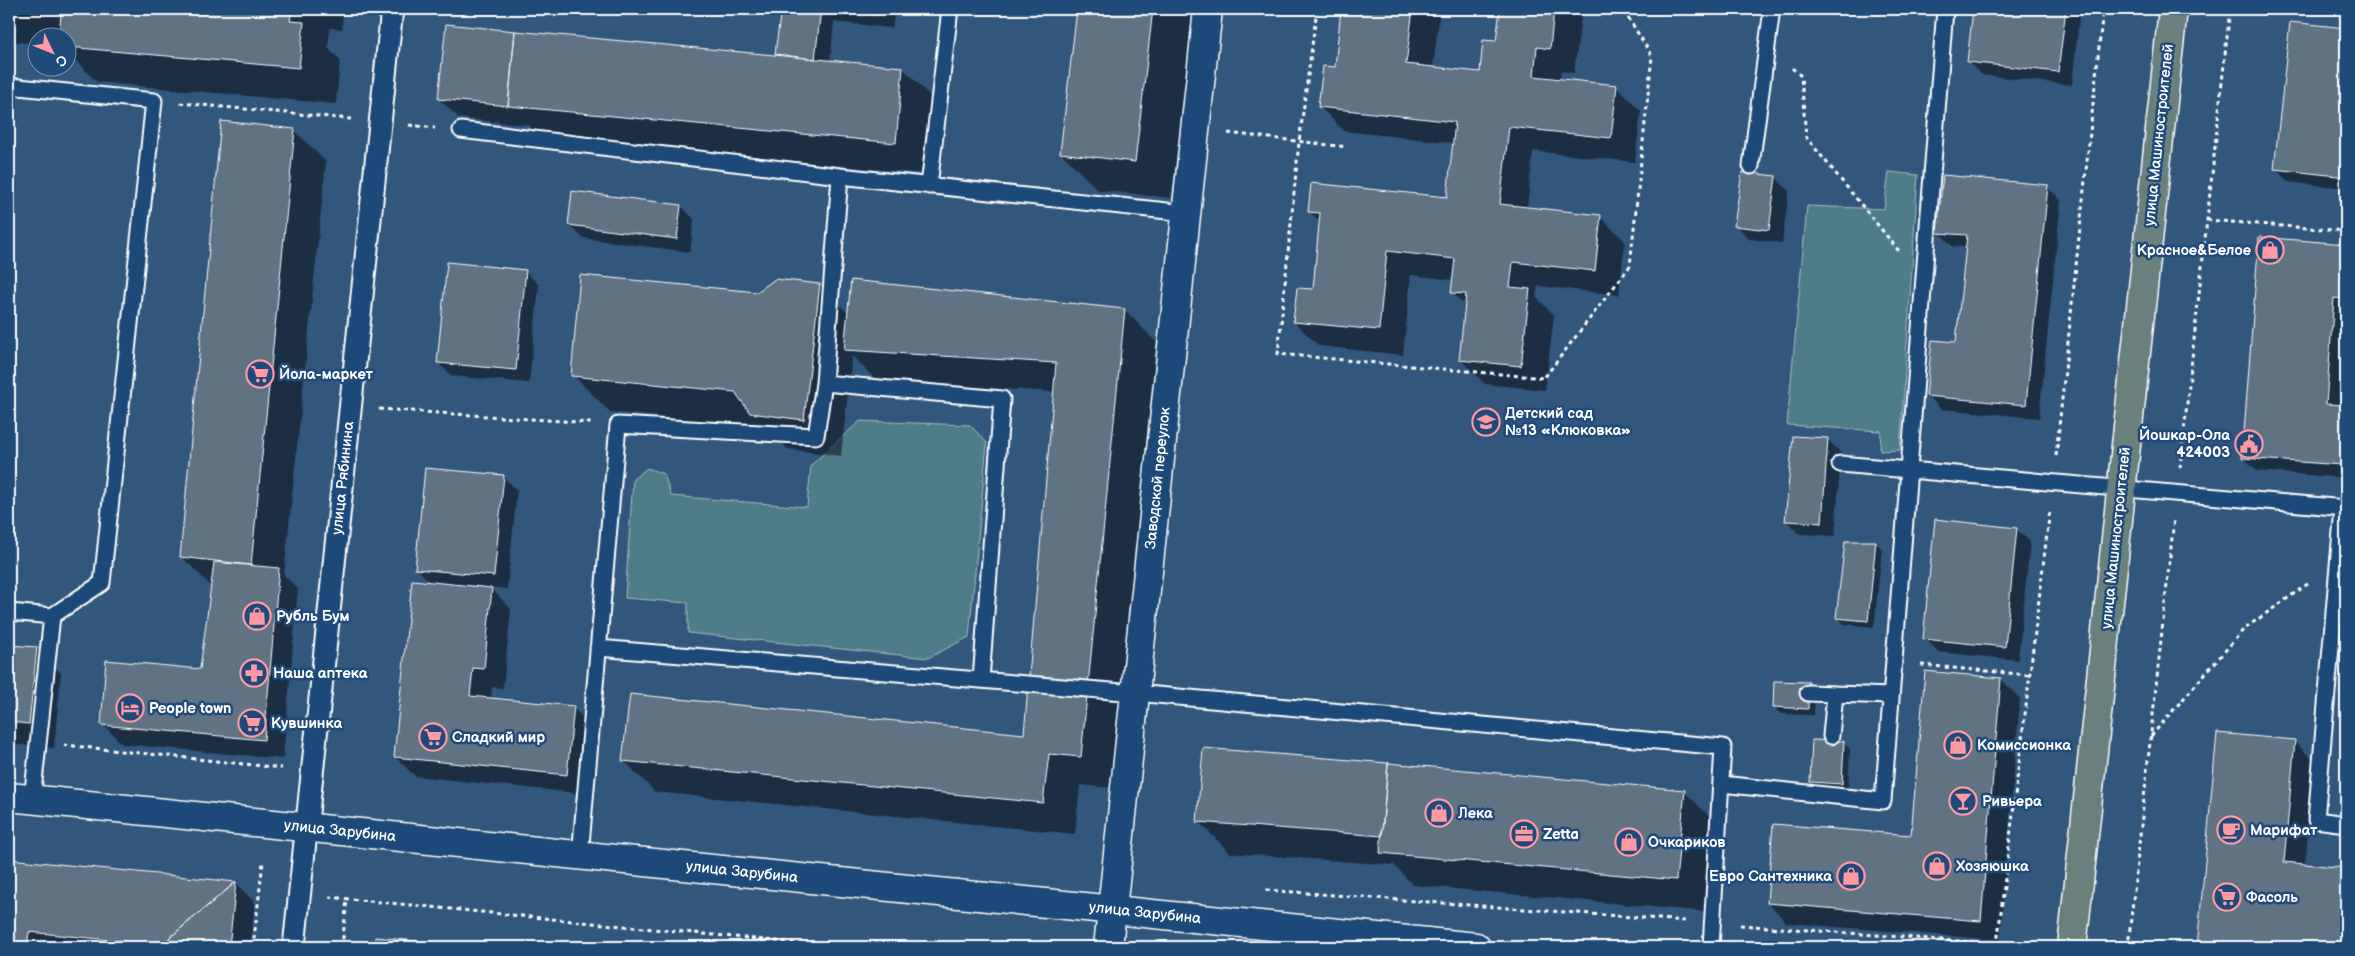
<svg xmlns="http://www.w3.org/2000/svg" width="2355" height="956" viewBox="0 0 2355 956" font-family="'Balsamiq Sans',sans-serif">
<style>
.green{fill:#4f7d87;stroke:#a7bec3}
.shadow{fill:#0007;fill-rule:evenodd}
.building{fill:#617382;stroke:#fff}
.lines{fill:none;stroke-linecap:round;stroke-linejoin:round}
.service-casing{stroke:#fff;stroke-width:19}
.pedestrian-casing{stroke:#fff;stroke-width:25}
.minor-casing{stroke:#fff;stroke-width:31}
.tertiary-casing{stroke:#fff;stroke-width:31}
.primary-casing{stroke:#fff;stroke-width:31}
.path{stroke:#fff;stroke-width:3;stroke-dasharray:4 4;stroke-linecap:butt}
.service{stroke:#1f4a7a;stroke-width:15}
.pedestrian{stroke:#1f4a7a;stroke-width:21}
.minor{stroke:#1f4a7a;stroke-width:28}
.tertiary{stroke:#1f4a7a;stroke-width:28}
.primary{stroke:#6a807d;stroke-width:28}
.labels{text-anchor:middle;dominant-baseline:central;stroke-width:5;stroke-linejoin:round;paint-order:stroke}
.street-label{font-size:15px;fill:#fff;stroke:#1f4a7a}
.poi-label{font-size:15px;font-weight:bold;fill:#fff;stroke:#1f4a7a;text-anchor:start}
</style>
<rect width="100%" height="100%" fill="#33567c"/>
<filter id="ink" filterUnits="userSpaceOnUse"><feTurbulence type="fractalNoise" baseFrequency=".02" numOctaves="2"/><feDisplacementMap in="SourceGraphic" scale="10" xChannelSelector="R" yChannelSelector="G"/><feConvolveMatrix kernelMatrix="1 2 1 2 8 2 1 2 1" color-interpolation-filters="sRGB"/></filter>
<g filter="url(#ink)">
<path class="green" d="M1889 172 1918 175 1900 450 1880 451 1881 431 1787 425 1807 206 1884 209Z
M860 421 970 425 987 443 969 637 928 658 688 633V603L625 598 633 479 647 468 664 474 671 496 807 507 811 465Z"/>
<path class="shadow" d="M9 9H343L342 29 330 28 328 48 340 60 336 104 97 82 68 53V38H38V44L9 41Z
M774 9H895L892 28 834 22 830 61 903 68 934 100 928 174 541 138 529 125 459 118 439 99 779 56 776 54 782 12Z
M1078 9H1194L1171 198 1098 190 1061 153Z
M1343 9H1440L1433 68 1481 73 1498 42 1501 9H1582L1574 73 1561 71 1560 80 1617 87 1641 111 1635 162 1533 151 1527 208 1600 217 1625 241 1619 295 1538 286 1536 297 1554 315 1545 390 1485 384 1460 359 1466 306 1452 292 1454 280 1411 275 1403 355 1319 346 1294 322 1314 291 1321 223 1309 211 1448 199 1454 143 1344 131 1319 106 1336 68Z
M1974 9H2080L2072 85 1982 75 1968 62Z
M2292 23 2346 29V188L2288 182 2275 168Z
M294 130 326 162 284 575 298 589 283 759 122 744 103 724 201 670 212 587 181 556ZM214 560 247 564 246 566 214 562Z
M1776 178 1789 191 1782 243 1749 239 1736 225Z
M2047 187 2061 200 2039 418 1941 409 1927 395 1957 344 1967 247 1952 246 1939 232Z
M681 206 694 219 690 252 583 238 569 225Z
M2260 239 2346 245V320L2340 406H2346V478L2257 471 2243 457Z
M525 271 539 285 529 383 452 376 438 363Z
M819 285 849 314 1125 310 1156 342 1112 788 1080 785 1075 834 655 792 624 761 1025 736 1054 392 877 381 852 356 841 456 788 449 766 428 610 412 573 375 757 294Z
M1827 439 1841 453 1835 536 1800 534 1786 521Z
M503 477 517 490 507 589 490 587 511 609 503 688 492 687 491 699 573 708 593 727 586 794 415 776 395 757 431 583 416 568Z
M2016 529 2030 542 2018 660 1938 652 1925 638Z
M1875 542 1882 549 1874 627 1844 624 1838 617Z
M9 646 36 648 61 673 54 748 9 744Z
M2001 679 2020 699 2000 940 1787 923 1768 903 1912 837Z
M1808 684 1815 690 1814 715 1781 714 1774 707Z
M2218 734 2294 741 2314 761 2305 866 2346 869V947H2198Z
M1843 742 1850 749 1848 790 1818 788 1811 782Z
M1684 791 1716 823 1708 912 1413 885 1394 865 1230 853 1198 821Z
M9 860 236 883 255 903 250 947H9Z
M376 938 466 947H375Z"/>
<path class="building" d="M16 9H292L290 21 304 22 299 68 68 47V38H59L61 13Z
M781 9H821L815 59 775 54Z
M823 9H880L879 15Z
M1077 9H1153L1135 162 1060 153Z
M1341 9H1413L1406 64 1480 72 1483 40 1496 41 1500 9H1554L1550 49 1537 47 1534 76 1617 85 1611 138 1509 127 1500 204 1601 215 1595 271 1513 262 1510 287 1530 289 1521 366 1459 360 1466 294 1451 293 1455 259 1387 251 1379 330 1293 322 1297 288 1313 289 1320 213 1308 212 1311 183 1447 197 1455 122 1318 107 1323 66 1335 67Z
M1973 9H2066L2058 72 1967 62Z
M2290 22 2346 28V177L2274 169Z
M446 24 515 31 508 106 438 99Z
M515 31 903 67 896 143 508 106Z
M221 121 295 129 251 565 180 557Z
M1742 172 1776 176 1769 230 1734 226Z
M1943 175 2048 185 2026 405 1926 396 1932 340 1956 342 1967 235 1937 233Z
M572 191 681 205 677 239 568 225Z
M2259 237 2346 244V299L2334 298 2326 404 2346 405 2342 465 2242 458Z
M447 262 526 270 516 370 437 363Z
M580 275 757 292 775 279 820 284 804 420 750 413 735 392 571 376Z
M851 280 1125 309 1081 757 1049 754 1043 803 622 761 630 694 1024 734 1056 363 844 350Z
M1793 436 1828 438 1822 523 1785 521Z
M425 468 504 475 494 576 415 569Z
M1935 519 2017 528 2005 647 1923 639Z
M1845 541H1876L1868 621 1836 618Z
M214 562 279 568 264 740 101 725 106 660 200 669Z
M412 580 492 588 484 669 473 668 470 696 574 706 567 775 394 757Z
M9 645 37 647 29 724 9 722Z
M1925 671 2001 678 1981 921 1767 903 1773 824 1911 835Z
M1774 681 1809 682 1808 709 1773 707Z
M2217 733 2295 740 2284 862 2346 868V947H2197Z
M1812 740 1844 741 1842 784 1810 782Z
M1203 748 1388 763 1382 836 1197 822Z
M1388 763 1685 790 1676 880 1380 853Z
M9 859 236 882 161 945 29 932 27 947H9Z
M236 882 229 947H161V945Z
M375 937 478 947H374Z"/>
<g class="lines">
<g class="service-casing">
<path id="service" d="M9 86 154 101 102 583 52 616 32 800
M461 130 840 176
M1751 166 1772 9
M929 186 950 9
M1840 464 2346 508
M2343 508 2316 820 2346 824
M9 612 52 616
M598 648 1135 693 1723 747 1711 947
M981 680 1002 399 824 383 840 176 1186 213
M1808 693 1835 694
M1831 736 1835 694 1891 696
M1721 784 1883 801 1945 9
M580 856 618 425 816 436 824 383"/>
</g>
<g class="pedestrian-casing">
<path id="pedestrian" d="M294 947 392 9"/>
</g>
<g class="minor-casing">
<path id="minor" d="M1108 947 1208 9"/>
</g>
<g class="tertiary-casing">
<path id="tertiary" d="M9 797 1476 947"/>
</g>
<g class="primary-casing">
<path id="primary" d="M2072 947 2173 9"/>
</g>
<path class="path" d="M1317 9 1299 142 1278 354 1544 378 1630 266 1652 56 1623 9
M1792 68 1801 76 1806 137 1899 251
M180 103 351 119
M409 125 435 128
M1228 133 1347 147
M2207 220 2346 231
M379 409 592 423
M2056 456 2103 9
M2180 468 2230 9
M2345 482 2346 471
M1921 665 2030 675
M2151 736 2244 629 2309 583
M64 745 282 768
M1266 890 1686 921
M329 897 836 947
M1740 925 1997 944 2050 509
M253 947 263 862
M342 947 347 899
M2128 947 2174 519"/>
<use href="#service" class="service"/>
<use href="#pedestrian" class="pedestrian"/>
<use href="#minor" class="minor"/>
<use href="#tertiary" class="tertiary"/>
<use href="#primary" class="primary"/>
</g>
</g>
<defs>
<g id="shop-ring" transform="scale(1.4375)"><circle r="9.5" fill="#1f4a7a" stroke="#ff9aa2" stroke-width="1.5"/><path d="M-5-2.5h2.3a2.7 3.5 0 0 1 5.4 0H5L5.5 6h-11ZM-1.5-2.5h3a1.5 2.3 0 0 0-3 0Z" fill="#ff9aa2"/></g>
<g id="supermarket-ring" transform="scale(1.4375)"><circle r="9.5" fill="#1f4a7a" stroke="#ff9aa2" stroke-width="1.5"/><path d="M-6-5.5h2.5l.6 2H6L4.5 2H-2.5L-4.4-4H-6ZM-1.5 3.2a1.3 1.3 0 1 0 .1 0ZM3 3.2a1.3 1.3 0 1 0 .1 0Z" fill="#ff9aa2"/></g>
<g id="school-ring" transform="scale(1.4375)"><circle r="9.5" fill="#1f4a7a" stroke="#ff9aa2" stroke-width="1.5"/><path d="M0-5L7-2L0 1L-7-2ZM-4 1L0 2.5L4 1V4Q0 6-4 4Z" fill="#ff9aa2"/></g>
<g id="civic-ring" transform="scale(1.4375)"><circle r="9.5" fill="#1f4a7a" stroke="#ff9aa2" stroke-width="1.5"/><path d="M-.6-6.5H3V-4.5H.6V-3L4-1V1h2V6H-6V1h2V-1L-.6-3ZM-1.2 2.5V6h2.4V2.5Z" fill="#ff9aa2"/></g>
<g id="pharmacy-ring" transform="scale(1.4375)"><circle r="9.5" fill="#1f4a7a" stroke="#ff9aa2" stroke-width="1.5"/><path d="M-2-6h4v4h4v4h-4v4h-4v-4h-4v-4h4Z" fill="#ff9aa2"/></g>
<g id="hotel-ring" transform="scale(1.4375)"><circle r="9.5" fill="#1f4a7a" stroke="#ff9aa2" stroke-width="1.5"/><path d="M-6-4.5h1.5V1H6V5H4.5V3h-9V5H-6ZM-4 0a1.8 1.8 0 1 1 3.6 0ZM.5 0V-2.5h3Q6-2.5 6 0Z" fill="#ff9aa2"/></g>
<g id="bar-ring" transform="scale(1.4375)"><circle r="9.5" fill="#1f4a7a" stroke="#ff9aa2" stroke-width="1.5"/><path d="M-6-5H6L.8 .8V4.5H3.5V6h-7V4.5H-.8V.8Z" fill="#ff9aa2"/></g>
<g id="cafe-ring" transform="scale(1.4375)"><circle r="9.5" fill="#1f4a7a" stroke="#ff9aa2" stroke-width="1.5"/><path d="M-5.5-4.5H6V0H3Q3 3.5 0 3.5H-2.5Q-5.5 3.5-5.5 0ZM3-3.2v2h1.7v-2ZM-6 4.5H4V6H-6Z" fill="#ff9aa2"/></g>
<g id="office-ring" transform="scale(1.4375)"><circle r="9.5" fill="#1f4a7a" stroke="#ff9aa2" stroke-width="1.5"/><path d="M-6-3h4V-5.5h4V-3h4V5H-6ZM-1-4.5V-3h2v-1.5ZM-6 0V1H6V0Z" fill="#ff9aa2"/></g>
</defs>
<g fill-rule="evenodd">
<use href="#shop-ring" x="2270" y="250"/>
<use href="#supermarket-ring" x="260" y="374"/>
<use href="#school-ring" x="1486" y="422"/>
<use href="#civic-ring" x="2249" y="444"/>
<use href="#shop-ring" x="257" y="616"/>
<use href="#pharmacy-ring" x="254" y="673"/>
<use href="#hotel-ring" x="130" y="708"/>
<use href="#supermarket-ring" x="252" y="723"/>
<use href="#supermarket-ring" x="433" y="737"/>
<use href="#shop-ring" x="1958" y="745"/>
<use href="#bar-ring" x="1963" y="801"/>
<use href="#shop-ring" x="1439" y="813"/>
<use href="#cafe-ring" x="2231" y="830"/>
<use href="#office-ring" x="1524" y="834"/>
<use href="#shop-ring" x="1629" y="842"/>
<use href="#shop-ring" x="1937" y="866"/>
<use href="#shop-ring" x="1851" y="876"/>
<use href="#supermarket-ring" x="2227" y="897"/>
</g>
<g class="labels">
<g class="street-label">
<text transform="translate(2159 135) rotate(-84)">улица Машиностроителей</text>
<text transform="translate(343 478) rotate(-84)">улица Рябинина</text>
<text transform="translate(1158 478) rotate(-84)">Заводской переулок</text>
<text transform="translate(2116 538) rotate(-84)">улица Машиностроителей</text>
<text transform="translate(340 831) rotate(6)">улица Зарубина</text>
<text transform="translate(742 872) rotate(6)">улица Зарубина</text>
<text transform="translate(1145 913) rotate(6)">улица Зарубина</text>
</g>
<g class="poi-label">
<text x="2251" y="250" text-anchor="end">Красное&amp;Белое</text>
<text x="279" y="374">Йола-маркет</text>
<text x="1505" y="413">Детский сад<tspan x="1505" dy="17">№13 «Клюковка»</tspan></text>
<text x="2230" y="435" text-anchor="end">Йошкар-Ола<tspan x="2230" dy="17">424003</tspan></text>
<text x="276" y="616">Рубль Бум</text>
<text x="273" y="673">Наша аптека</text>
<text x="149" y="708">People town</text>
<text x="271" y="723">Кувшинка</text>
<text x="452" y="737">Сладкий мир</text>
<text x="1977" y="745">Комиссионка</text>
<text x="1982" y="801">Ривьера</text>
<text x="1458" y="813">Лека</text>
<text x="2250" y="830">Марифат</text>
<text x="1543" y="834">Zetta</text>
<text x="1648" y="842">Очкариков</text>
<text x="1956" y="866">Хозяюшка</text>
<text x="1832" y="876" text-anchor="end">Евро Сантехника</text>
<text x="2246" y="897">Фасоль</text>
</g>
</g>
<rect width="2355" height="956" fill="none" stroke="#1f4a7a" stroke-width="30"/>
<rect x="15" y="15" width="2325" height="926" fill="none" stroke="#fff" stroke-width="2" filter="url(#ink)"/>
<g transform="translate(52 52) rotate(133)"><circle r="24" fill="#1f4a7a" stroke="#7992af"/>
<path d="M0-4L9 19L0 12L-9 19Z" fill="#ff9aa2"/>
<text y="-8" font-size="14" font-weight="bold" text-anchor="middle" fill="#ffffff">С</text>
</g>
</svg>
